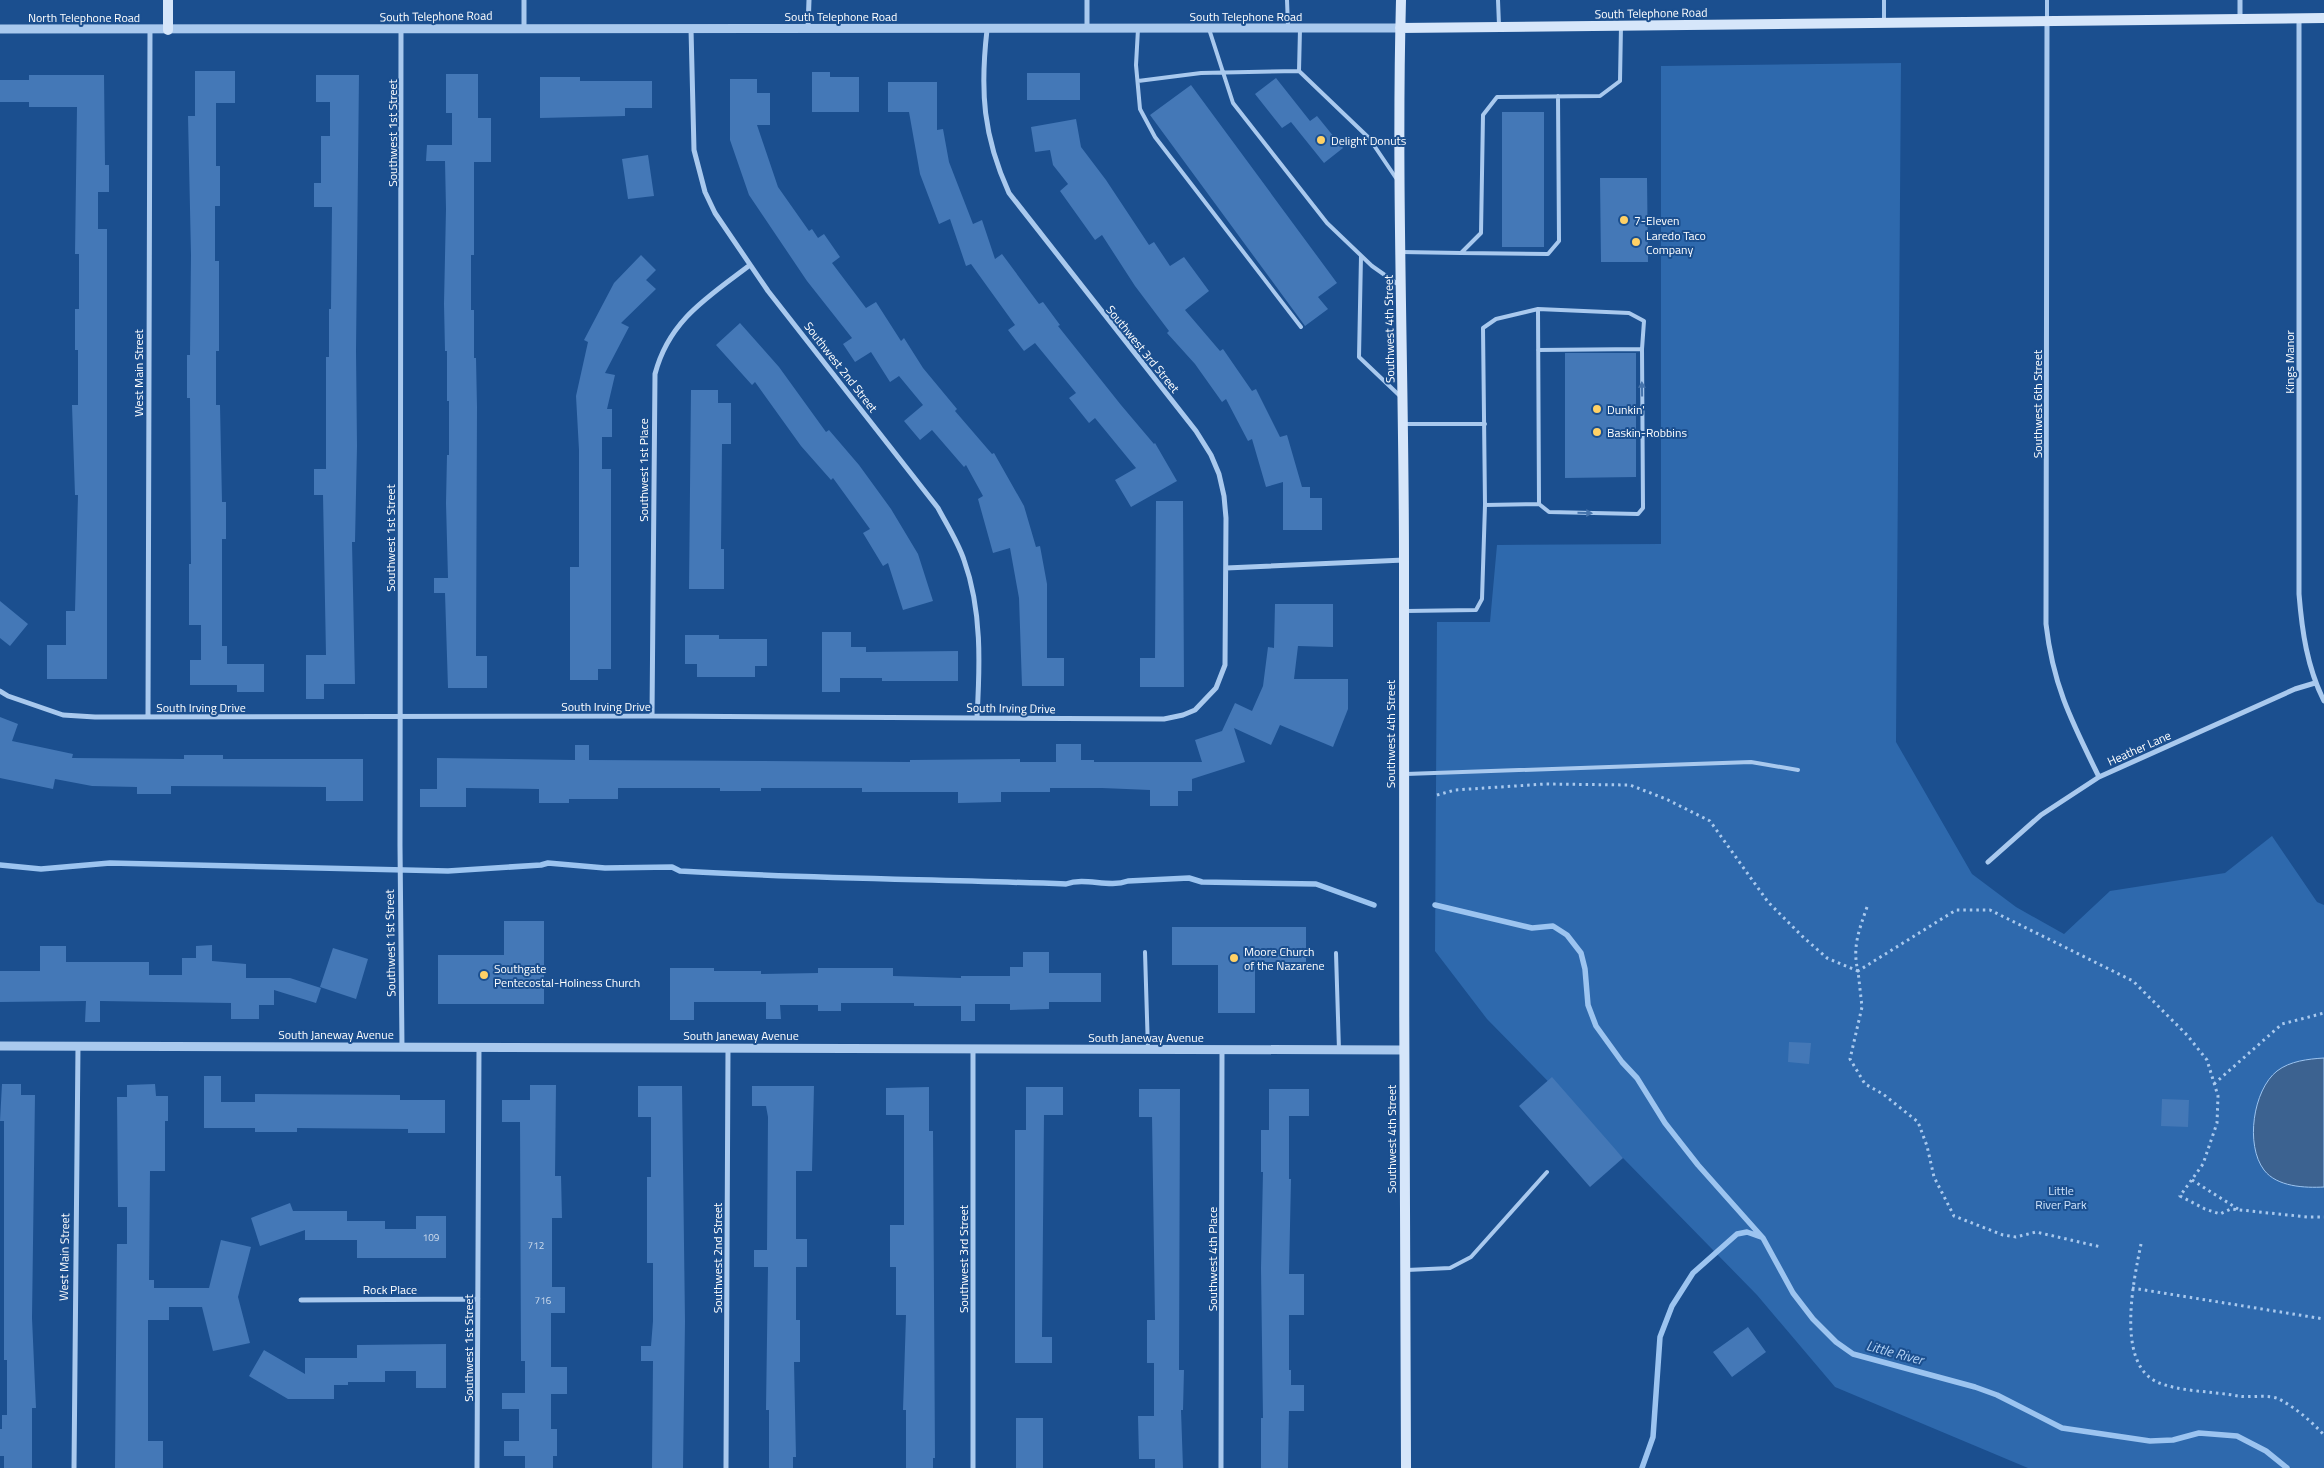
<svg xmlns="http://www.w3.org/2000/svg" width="2324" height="1468" viewBox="0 0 2324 1468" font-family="'Titillium Web',sans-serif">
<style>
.green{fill:#2e69ad}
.water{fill:#3c6290;stroke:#9cc4f0}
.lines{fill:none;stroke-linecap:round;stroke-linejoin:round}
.stream{stroke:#9cc4f0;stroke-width:5.5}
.building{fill:#4478b7}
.path{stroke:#a9c9ee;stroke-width:3;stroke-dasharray:2.5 4;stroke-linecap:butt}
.service{stroke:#a9c9ee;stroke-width:4}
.minor{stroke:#a9c9ee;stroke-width:5}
.tertiary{stroke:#a9c9ee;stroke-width:9}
.secondary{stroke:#d6e6fa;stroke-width:10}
.oneway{fill:#4674ac}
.poi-dot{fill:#ffd166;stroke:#1b4f8f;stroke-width:2}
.labels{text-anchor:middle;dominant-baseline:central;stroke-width:4;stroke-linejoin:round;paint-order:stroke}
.number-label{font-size:10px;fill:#d0dded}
.street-label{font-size:12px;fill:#fff;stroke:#1b4f8f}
.poi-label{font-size:12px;fill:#fff;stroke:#1b4f8f;text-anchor:start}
.park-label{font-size:12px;fill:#cfe3fa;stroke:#1b4f8f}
.water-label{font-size:14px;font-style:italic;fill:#b5d3f5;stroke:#1b4f8f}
</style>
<rect width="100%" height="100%" fill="#1b4f8f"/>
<path class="green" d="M1901 63 1896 742 1972 874 2016 907 2064 934 2110 891 2225 873 2272 836 2317 902 2324 905V1468H2028L1835 1387 1757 1295 1487 1019 1435 951 1437 622H1490L1497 545 1661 544V66Z"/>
<path class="water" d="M2324 1058V1187C2305 1188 2277 1187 2264 1170 2245 1145 2253 1090 2277 1071 2290 1061 2308 1059 2324 1058Z"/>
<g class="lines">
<path class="stream" d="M0 865 41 869 110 863 448 871 541 865 548 863 605 868 672 867 680 871C808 879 937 879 1066 884 1086 877 1108 888 1128 881L1189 878 1202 882 1316 884 1374 905
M1435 905 1532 928 1553 926 1567 935 1581 953 1585 969 1588 1005 1596 1026 1622 1062 1637 1078 1665 1123 1698 1165 1763 1238 1793 1293 1813 1319 1836 1342 1853 1354 1975 1387 1997 1395 2062 1428 2150 1441 2173 1440 2199 1433 2237 1436 2266 1451 2287 1468
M1642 1468 1653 1437 1660 1337 1672 1306 1693 1273 1737 1234 1747 1232 1761 1237"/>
</g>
<path class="building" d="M195 71H235V103H216V166H220V206H215V261H219V351H216V405H220L222 502H226V539H222V646H227V664H264V692H237V685H190V660H201V625H189V564H191L190 398H187V355H190L191 255 188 116H195Z
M812 72H830V77H859V112H812Z
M1027 73H1080V100H1027Z
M446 74H478V118H491V162H474V255H471V310H474V358H476L477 407 476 656H487V688H448L445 593H434V578H448L446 503 447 455H449V401H447V351H445L444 304 446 209 445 161H426L427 145H452V113H446Z
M29 75H104L105 165H109V192H98V229H107V679H47V645H66V611H75L78 495H75L72 405H78V350H75V309H79V254H75L77 107H29V102H0V80H29Z
M316 75H359L356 351 357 446 355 542H352L355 684H324V699H306V655H326L323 495H314V469H326V357H329V309H331L332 207H314V183H321V136H330V102H316Z
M540 77H580V81H652V108H625V116L540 118Z
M1276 78 1310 121 1317 116 1343 148 1324 163 1291 122 1282 128 1255 94Z
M730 79H757V93H770V125H757L778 187 809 231 812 229 818 238 824 234 840 257 832 263 866 308 876 302 901 341 904 338 923 368 957 409 955 411 992 454 994 453 1024 506 1036 547 1040 546 1047 584V658H1064V686H1022L1019 598 1010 548 993 553 978 499 983 496 966 465 964 467 932 430 920 440 904 421 923 405 899 376 890 382 871 352 855 362 843 344 852 338 807 281 749 195 730 140Z
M888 82H937V130L943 129 949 162 973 224 982 220 995 259 1002 254 1039 304 1043 302 1060 325 1058 326 1121 405 1154 444 1155 443 1177 481 1131 507 1115 480 1136 468 1095 418 1089 423 1069 398 1076 393 1035 343 1024 351 1008 330 1015 325 971 264 966 266 950 219 939 224 920 174 909 112H888Z
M1191 85 1337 283 1318 297 1328 309 1305 326 1150 115Z
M1502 112H1544V247H1502Z
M1076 119 1081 147 1106 180 1149 245 1154 242 1170 266 1184 257 1209 291 1185 310 1220 351 1223 349 1252 391 1256 389 1280 437 1287 435 1302 487H1310V498H1322V530H1283V482L1266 487 1252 439 1248 441 1226 399 1222 402 1195 364 1167 333 1169 331 1135 286 1102 235 1095 240 1060 191 1068 184 1053 165 1050 150 1035 152 1031 127Z
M648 155 654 196 628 199 622 159Z
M1600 178H1647L1648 262H1601Z
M641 255 656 270 646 280 656 289 621 323 629 327 605 373 615 375 607 409H612V437H602V469H611V669H598V680H570V567H579V450L576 396 588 342 584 340 614 283Z
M740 323 779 367 826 432 829 430 859 465 891 509 918 554 933 601 903 610 888 563 883 566 863 533 870 529 833 478 831 480 801 446 755 382 752 385 716 345Z
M1565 353H1636V477L1565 478Z
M691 390H718V403H731V444H722L721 549H724V589H689Z
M1156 501H1183L1184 687H1140V658H1155Z
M0 601 28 624 10 646 0 638Z
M1275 604H1333V647L1298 646 1294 679H1348V709L1333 747 1280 725 1271 745 1234 728 1245 762 1192 779V791H1178V806H1150V790L1102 788H1050V792H1001V802L958 803V792H862V788H761V791H720V788H618V799H569V803H539V789L466 788V807H420V789H437V758L575 760V745H589V760L910 762V760L1020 759V762H1056V744H1081V760H1094V762H1202L1195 740 1222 731 1235 703 1252 711 1263 686 1268 647 1274 648Z
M822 632H851V647H866V652L958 651V681H882V678H840V692H822Z
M685 635H719V639H767V666H755V677H697V664H685Z
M0 717 18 724 12 741 73 754 72 758 184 759V755H223V759H363V801H326V787L171 786V794H137V787L92 786 55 779 53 789 0 778Z
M504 921H544V1004H438V955H504Z
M1172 927H1306V962H1255V1013H1218V965H1172Z
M212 945V961L246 964V978H290L321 988 316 1003 274 990V1005H259V1019H231V1003L100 1001V1022H85L86 1001 0 1002V971H40V946H66V962H149V975H182V958H196V946Z
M333 948 368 959 356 999 320 987Z
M1023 952H1049V973H1101V1002H1049V1009L1010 1010V1004H975V1021H961V1006H914V1003H841V1011H818V1005H780L781 1019H766V1002H694V1020H670V968H714V971H761V974L818 973V968H893V976L961 978V976H1010V967H1023Z
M1789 1042 1811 1043 1809 1064 1788 1062Z
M204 1076H221V1102H255V1094L400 1095V1100H445V1133H408V1129L297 1128V1132H255V1128H204Z
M1552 1077 1623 1158 1590 1187 1519 1106Z
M2 1084H21V1095H35L32 1318 36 1408H32V1468H4V1456H0V1429H2V1415H7V1360H4V1121H0Z
M155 1084 156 1096H168V1121H165V1171H150L149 1280H154V1288H209L221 1240 251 1247 238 1297 250 1343 213 1351 202 1307H169V1320H148V1441H163V1468H115L117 1244H127V1207H118L117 1097H127V1085Z
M530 1085H556L555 1176H561L562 1218H552V1287H565V1313H551V1367H567V1394H551V1429H557V1456H553V1468H525V1456H504V1441H519V1409H502V1393H525V1361H521L520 1122H502V1100H530Z
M638 1086H682L685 1321 683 1468H652L653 1361H641V1346H651L653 1321V1263H647V1177H651V1117H638Z
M752 1086H814L812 1171H796V1239H807V1267H796V1320H800V1362H794L796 1457H793V1468H769V1410H766L768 1267H754V1250H767L768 1117 766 1106H752Z
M929 1087V1131H933L935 1458H933V1468H906V1410H903L906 1315H896V1267H890V1225H904V1115H886V1088Z
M1026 1087H1063V1115H1044L1042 1337H1052V1363H1015V1130H1026Z
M1139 1089H1180L1179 1370H1184L1183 1410H1181L1183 1468H1155V1459H1139L1138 1416H1154V1363H1147V1320H1155L1152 1117H1139Z
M1269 1089H1309V1116H1289V1179H1291L1289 1274H1304V1315H1289V1370H1291V1385H1304V1411H1289L1288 1468H1261V1418H1263L1261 1268 1263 1172H1261V1130H1269Z
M2162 1099 2189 1100 2188 1127 2161 1126Z
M290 1203 293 1211H347V1221H385V1229H416V1216H446V1258H357V1240H305V1230L260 1246 251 1218Z
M1748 1327 1766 1352 1732 1377 1713 1352Z
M446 1344V1388H416V1371H385V1382H348V1385H334V1399H288L249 1376 264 1350 305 1374V1358H357V1345Z
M1016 1418H1043V1468H1016Z"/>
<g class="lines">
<path class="path" d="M1437 795 1455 790 1545 784 1630 785 1666 799 1710 821 1768 902 1802 936 1827 958 1858 971 1862 1007 1850 1059 1865 1084 1883 1094 1918 1122 1927 1146 1934 1177 1954 1216 2003 1235 2016 1237 2036 1232 2101 1247
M1867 907C1859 930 1852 948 1858 971L1956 910H1990L2133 981 2187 1035 2207 1060 2218 1096 2217 1123 2203 1164 2180 1196 2205 1209 2220 1214 2231 1209 2307 1217H2324
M2214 1084 2282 1024 2324 1013
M2192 1180 2238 1209
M2141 1244C2134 1279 2116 1360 2155 1381 2177 1392 2213 1391 2238 1396 2250 1398 2268 1394 2279 1399 2296 1408 2311 1421 2324 1435
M2132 1288 2324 1319"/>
<path class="service" d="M1287 0 1288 26
M1498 0 1499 25
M2047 0V21
M1884 23V0
M1138 29 1136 65 1140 109 1155 137 1301 327
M1209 29 1233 103 1327 223 1372 266 1399 285
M1299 71 1300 29
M1138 81 1201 73 1299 71 1369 138 1396 178
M1401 252 1461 253 1481 233 1483 115 1497 97 1600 96 1620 81 1621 26
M1461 253 1548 254 1559 241 1558 96
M1361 256 1359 357 1400 396
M1538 350 1642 349 1643 508 1638 514 1549 512 1539 504
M1405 424H1485
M1485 505 1539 504 1538 309
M1406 611 1476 610 1482 599 1485 505 1483 328 1496 319 1538 309 1629 313 1644 321 1642 349
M1406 774 1751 762 1798 770
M1145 952 1148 1050
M1336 953 1339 1050
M1407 1270 1450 1268 1471 1257 1547 1172"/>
<path class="minor" d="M2240 0V19
M2299 19V594C2302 631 2307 667 2324 701
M2047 21 2046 624C2053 686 2072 722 2099 777
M524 28V0
M808 28 809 0
M401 29 400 846 402 1047
M691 29 694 150 705 192 715 213 768 291 938 508C947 525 958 542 964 560 982 610 980 665 977 717
M1087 29V0
M1226 568 1404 560
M0 691 8 696 63 715 95 717 652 716 1164 719 1183 715 1195 710 1216 688 1225 665 1226 518 1224 496 1219 474 1211 455 1196 431 1009 193C983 136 980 91 987 30
M148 716 150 30
M652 716 655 374C669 320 708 297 750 265
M1988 862 2041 815 2099 777 2295 689 2315 683
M973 1049V1468
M301 1300 478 1299
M74 1468 78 1046
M477 1468 479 1047
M726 1468 728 1048
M1221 1468 1222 1050"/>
<path class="tertiary" d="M0 29 1400 28
M0 1046 1403 1050"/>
<path class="secondary" d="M168 0V30
M1401 0C1396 187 1404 374 1404 561 1404 863 1404 1166 1406 1468
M1400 28 2324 18"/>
</g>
<defs><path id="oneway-solid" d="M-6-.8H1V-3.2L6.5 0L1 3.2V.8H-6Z" transform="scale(1.25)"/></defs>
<g class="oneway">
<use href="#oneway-solid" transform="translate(1642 389) rotate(-91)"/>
<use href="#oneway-solid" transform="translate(1585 513) rotate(1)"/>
</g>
<g class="poi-dot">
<circle cx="1321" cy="140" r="5"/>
<circle cx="1624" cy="220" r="5"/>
<circle cx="1636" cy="242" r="5"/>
<circle cx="1597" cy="409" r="5"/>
<circle cx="1597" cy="432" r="5"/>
<circle cx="1234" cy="958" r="5"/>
<circle cx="484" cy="975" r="5"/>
</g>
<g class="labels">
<g class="number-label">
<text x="431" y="1237">109</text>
<text x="536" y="1245">712</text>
<text x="543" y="1300">716</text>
</g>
<g class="street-label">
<text transform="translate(1651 13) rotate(-1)">South Telephone Road</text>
<text transform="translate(436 16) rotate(-1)">South Telephone Road</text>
<text x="841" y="16">South Telephone Road</text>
<text x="1246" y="16">South Telephone Road</text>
<text x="84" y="17">North Telephone Road</text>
<text transform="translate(392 133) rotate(-90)">Southwest 1st Street</text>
<text transform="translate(1389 329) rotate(-91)">Southwest 4th Street</text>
<text transform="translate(1143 349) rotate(51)">Southwest 3rd Street</text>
<text transform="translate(2289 362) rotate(-90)">Kings Manor</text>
<text transform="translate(841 367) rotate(52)">Southwest 2nd Street</text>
<text transform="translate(138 373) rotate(-90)">West Main Street</text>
<text transform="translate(2037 404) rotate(-90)">Southwest 6th Street</text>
<text transform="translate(643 470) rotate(-90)">Southwest 1st Place</text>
<text transform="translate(390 538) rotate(-90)">Southwest 1st Street</text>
<text x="606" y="706">South Irving Drive</text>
<text x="201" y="707">South Irving Drive</text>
<text transform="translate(1011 708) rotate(1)">South Irving Drive</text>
<text transform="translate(1390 734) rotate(-90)">Southwest 4th Street</text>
<text transform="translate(2139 748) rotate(-24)">Heather Lane</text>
<text transform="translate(390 943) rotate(-91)">Southwest 1st Street</text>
<text x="336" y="1034">South Janeway Avenue</text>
<text x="741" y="1035">South Janeway Avenue</text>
<text x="1146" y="1037">South Janeway Avenue</text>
<text transform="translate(1391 1139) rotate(-90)">Southwest 4th Street</text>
<text transform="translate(64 1257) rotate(-89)">West Main Street</text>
<text transform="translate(717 1258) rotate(-90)">Southwest 2nd Street</text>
<text transform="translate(963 1259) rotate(-90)">Southwest 3rd Street</text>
<text transform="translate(1212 1259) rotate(-90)">Southwest 4th Place</text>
<text x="390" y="1289">Rock Place</text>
<text transform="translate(468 1348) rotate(-90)">Southwest 1st Street</text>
</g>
<g class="poi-label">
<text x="1331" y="140">Delight Donuts</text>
<text x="1634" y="220">7-Eleven</text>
<text x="1646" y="235">Laredo Taco<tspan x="1646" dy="14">Company</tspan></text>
<text x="1607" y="409">Dunkin'</text>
<text x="1607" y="432">Baskin-Robbins</text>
<text x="1244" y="951">Moore Church<tspan x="1244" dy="14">of the Nazarene</tspan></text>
<text x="494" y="968">Southgate<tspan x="494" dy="14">Pentecostal-Holiness Church</tspan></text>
</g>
<g class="park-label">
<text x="2061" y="1190">Little<tspan x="2061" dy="14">River Park</tspan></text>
</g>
<g class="water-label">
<text transform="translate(1895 1352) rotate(15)">Little River</text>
</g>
</g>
</svg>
